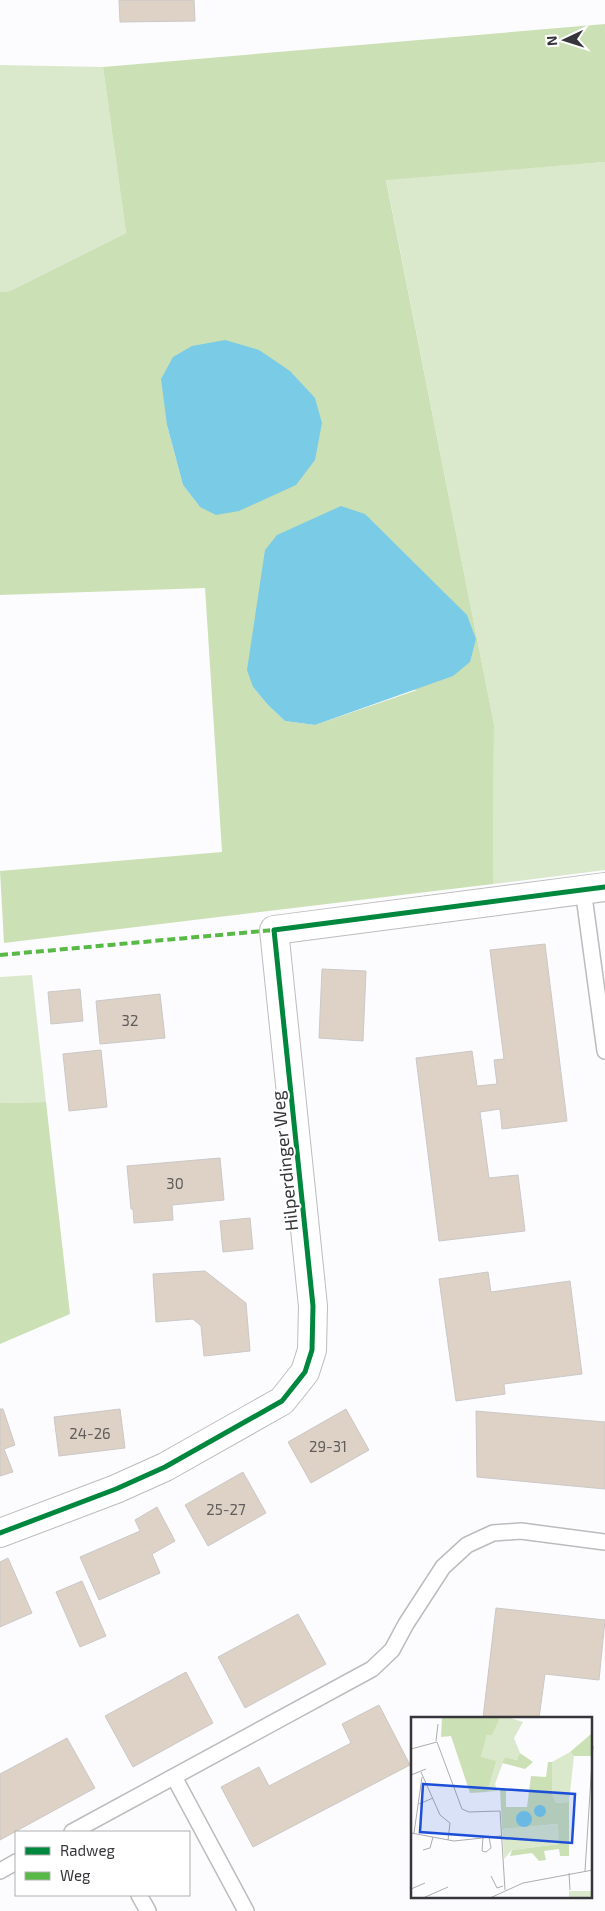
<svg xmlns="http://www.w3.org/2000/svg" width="605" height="1911" viewBox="0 0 605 1911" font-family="'Exo 2',sans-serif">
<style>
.green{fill:#dae8cc}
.forest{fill:#cce0b5;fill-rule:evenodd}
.water{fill:#7acbe6}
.building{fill:#ded1c5;stroke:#cac8c8}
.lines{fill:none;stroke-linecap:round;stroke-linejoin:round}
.service-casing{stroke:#bcbcbe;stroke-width:18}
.minor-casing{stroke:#bcbcbe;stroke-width:30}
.service{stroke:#fff;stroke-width:15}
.minor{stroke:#fff;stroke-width:28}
.quiet{stroke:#58b947;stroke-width:4;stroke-dasharray:8 4;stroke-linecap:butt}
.cycleway-casing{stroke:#fff;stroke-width:8}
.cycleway{stroke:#00873e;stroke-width:5}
.labels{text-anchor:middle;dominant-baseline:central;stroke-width:4;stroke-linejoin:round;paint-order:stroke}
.number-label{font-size:15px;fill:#605d5d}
.street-label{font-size:18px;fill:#36363a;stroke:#fff}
.inset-road{fill:none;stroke:#adadb0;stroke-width:1}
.view{fill:#1d4ed8;fill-opacity:0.15;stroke:#1d4ed8;stroke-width:2.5}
.inset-edge{fill:none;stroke:#36363a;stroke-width:2.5}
</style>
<rect width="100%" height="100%" fill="#fcfcfe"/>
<path class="green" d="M0 65 103 67 126 233 10 291 0 292Z
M605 162V870L493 884 494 724 386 179Z
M32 975 46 1102 0 1103V977Z"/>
<path class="forest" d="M605 24V162L386 180 494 724 493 884 4 943 0 871 222 852 205 588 0 595V292L10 291 126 233 103 67ZM167 425 200 507 183 485ZM253 687 417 690 315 725 285 721 268 705Z
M46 1102 70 1314 0 1344V1103Z"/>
<path class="water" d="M225 340 259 350 290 371 315 398 322 423 315 460 296 485 239 511 216 515 200 507 183 485 167 425 161 379 173 357 192 346Z
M341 506 365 514 467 615 476 639 470 662 453 676 315 725 285 721 268 705 253 687 247 670 265 550 277 535Z"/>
<path class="building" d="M119 0H194L195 21 120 22Z
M545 944 567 1121 502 1129 500 1109 480 1112 489 1178 518 1175 525 1231 439 1241 416 1058 472 1051 477 1086 497 1084 494 1060 504 1059 490 950Z
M322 969 366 971 363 1041 319 1038Z
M80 989 83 1021 51 1024 48 992Z
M160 994 165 1038 100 1044 96 1001Z
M101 1050 107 1107 69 1111 63 1054Z
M220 1158 224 1200 172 1205 173 1220 134 1223 133 1209H131L127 1166Z
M250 1218 253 1249 223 1252 220 1221Z
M205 1271 246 1303 250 1351 204 1356 201 1326 193 1319 156 1322 153 1274Z
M488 1272 491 1292 570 1281 582 1374 504 1384 505 1394 456 1401 439 1279Z
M0 1409H3L15 1445 4 1449 13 1472 0 1476Z
M120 1409 125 1448 59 1456 54 1417Z
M346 1409 369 1450 311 1483 288 1442Z
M476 1411 605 1422V1489L477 1477Z
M243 1472 266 1513 208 1546 185 1505Z
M157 1507 175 1541 152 1554 160 1573 99 1600 80 1557 140 1531 135 1520Z
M8 1558 32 1613 0 1627V1562Z
M82 1581 106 1636 80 1647 56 1592Z
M496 1608 605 1620 599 1680 545 1674 539 1718H483Z
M298 1614 326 1664 245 1708 218 1657Z
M186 1672 213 1723 133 1767 105 1716Z
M379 1705 410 1765 253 1847 221 1787 259 1767 269 1786 351 1743 342 1724Z
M67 1738 95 1788 0 1840V1774Z"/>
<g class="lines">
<g class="service-casing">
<path id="service" d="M583 889 605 1051
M174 1777 246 1911
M72 1832 372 1669 392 1650 406 1624 443 1567 467 1545 493 1533 521 1531 605 1542
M0 1871 16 1862
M139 1895 148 1911"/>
</g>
<g class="minor-casing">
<path id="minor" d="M0 1533 116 1489 165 1467 282 1401 305 1372 312 1350 313 1306 274 930 605 887"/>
</g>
<use href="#service" class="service"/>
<use href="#minor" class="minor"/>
<path class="quiet" d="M0 955 274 930"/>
<g class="cycleway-casing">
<path id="cycleway" d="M0 1533 116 1489 165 1467 282 1401 305 1372 312 1350 313 1306 274 930 605 887"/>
</g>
<use href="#cycleway" class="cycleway"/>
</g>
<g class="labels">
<g class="number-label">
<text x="130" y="1020">32</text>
<text x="175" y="1183">30</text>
<text x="90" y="1433">24-26</text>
<text x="328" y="1446">29-31</text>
<text x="226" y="1509">25-27</text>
</g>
<g class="street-label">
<text transform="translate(284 1161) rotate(-96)">Hilperdinger Weg</text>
</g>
</g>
<g transform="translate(411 1717)">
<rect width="181" height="181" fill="#fcfcfe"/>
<path d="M96 0 112 5 103 21 109 36 107 43 94 40 84 67 86 74 76 75 70 40 76 18H81L86 2ZM159 35 163 39 158 85 145 86 141 76V45ZM148 107V127L101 133 93 142 91 112ZM158 174H181V181H158Z" fill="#dae8cc"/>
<path d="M31 0H89L81 18H76L70 40 85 44 76 75 59 76 40 19 30 20ZM180 17V39H163L159 35ZM109 36 122 45 114 52 91 46 94 40 106 43ZM137 45H141V76L145 86 158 85V139H149L148 132 133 134 135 143 128 144 121 136 99 139 101 133 148 127 147 107 91 112 89 72H95V90H116L120 59 135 60Z" fill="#cce0b5"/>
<path d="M123 94a6 6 0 1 1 12 0a6 6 0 1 1-12 0ZM105 102a8 8 0 1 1 16 0a8 8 0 1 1-16 0Z" fill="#7acbe6"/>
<path class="inset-road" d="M25 24 27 7M0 32 26 25 51 92 58 95 89 94 94 173M10 55 29 98 39 106 37 123M0 58 15 52M8 87 22 81M0 116 43 124 90 119M3 116 11 60M72 120 71 134 75 135 80 131 78 120M12 133 19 131 22 120M174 154 182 29M158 156 159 173M80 159 86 171 92 169M0 172 14 166M12 181 37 170M79 181 112 166 182 153"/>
<path class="view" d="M12 67 164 77 161 126 9 115Z"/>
<rect width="181" height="181" class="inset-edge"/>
</g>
<rect x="15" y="1831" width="175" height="65" fill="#ffffff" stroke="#afafb0"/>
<rect x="25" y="1847" width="25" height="8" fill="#00873e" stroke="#afafb0"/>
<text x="60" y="1856" font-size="15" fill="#36363a">Radweg</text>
<rect x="25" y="1872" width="25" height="8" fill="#58b947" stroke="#afafb0"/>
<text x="60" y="1881" font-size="15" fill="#36363a">Weg</text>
<g transform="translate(565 40) rotate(266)" stroke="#ffffff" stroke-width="4" paint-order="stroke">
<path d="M0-4L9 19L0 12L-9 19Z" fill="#36363a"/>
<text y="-8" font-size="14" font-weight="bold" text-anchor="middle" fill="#36363a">N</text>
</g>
</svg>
